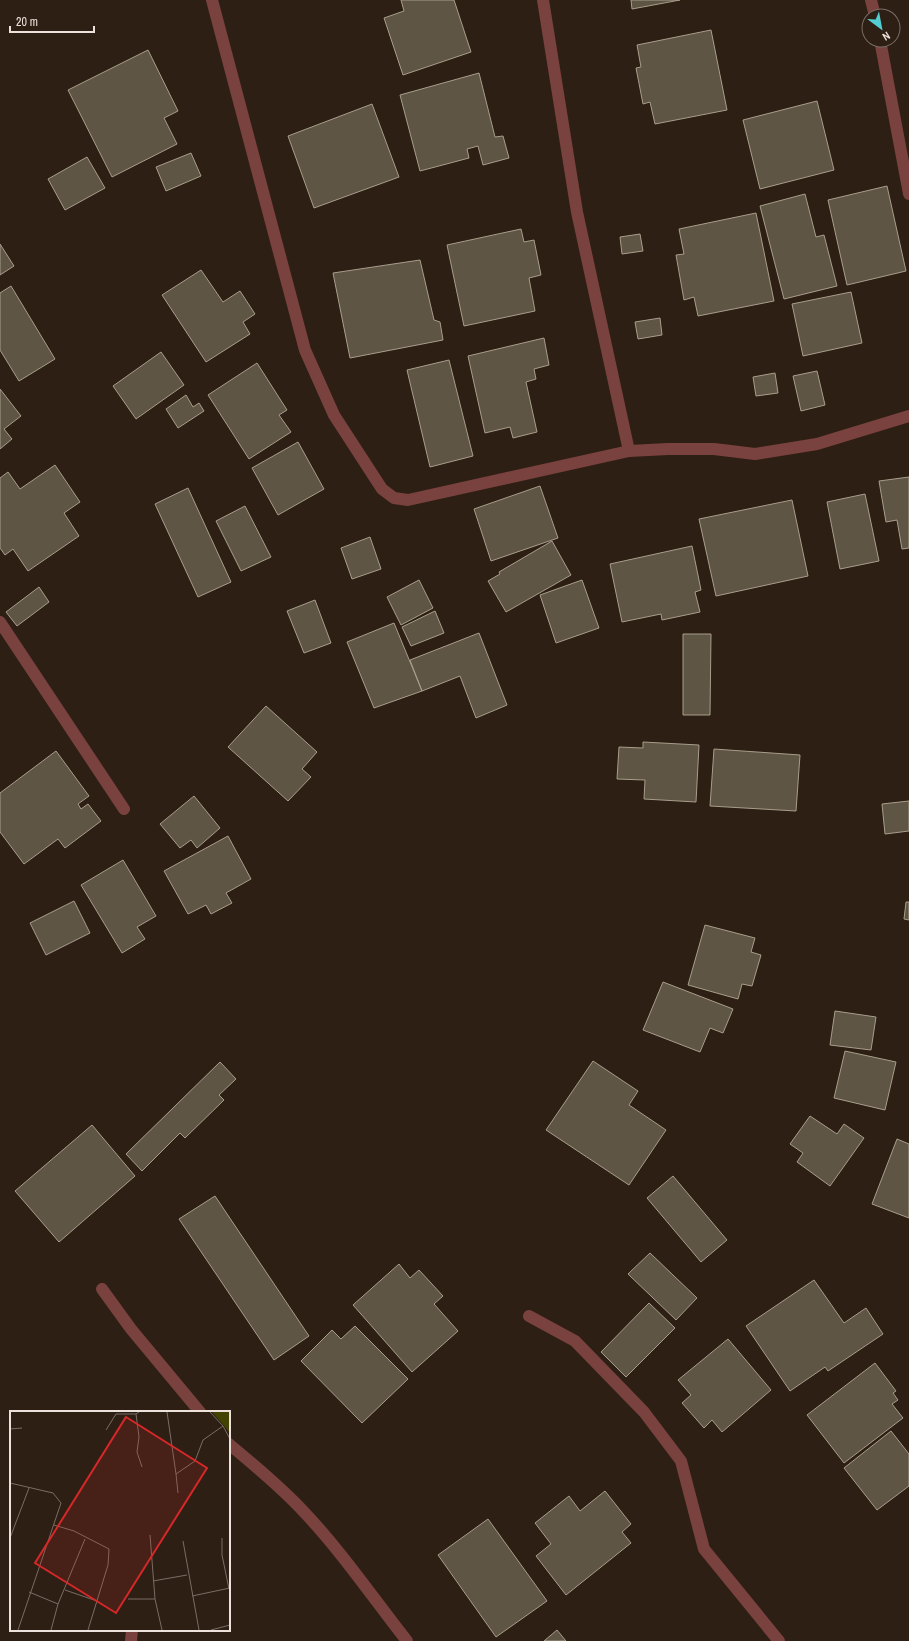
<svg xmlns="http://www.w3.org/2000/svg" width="909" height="1641" viewBox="0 0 909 1641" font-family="'Archivo Narrow',sans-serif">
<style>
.building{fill:#5f5544;stroke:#a89e8b}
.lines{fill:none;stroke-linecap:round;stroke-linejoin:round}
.street{stroke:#7a423e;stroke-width:12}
.inset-road{fill:none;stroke:#7a6d64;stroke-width:1}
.view{fill:#d62828;fill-opacity:0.15;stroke:#d62828;stroke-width:2}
.inset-edge{fill:none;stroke:#ece1db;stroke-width:2}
</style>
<rect width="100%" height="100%" fill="#2e1f15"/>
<path class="building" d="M401 0H454L471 52 403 75 384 18 404 11Z
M631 0H680L632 9Z
M711 30 727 110 655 124 650 102 643 104 636 68 641 67 637 45Z
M148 50 178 111 164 118 177 144 112 177 68 90Z
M479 73 495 137 503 136 509 158 483 165 478 146 467 149 469 158 420 171 400 95Z
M817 101 834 170 760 189 743 120Z
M372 104 399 177 314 208 288 136Z
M191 153 201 176 166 191 156 167Z
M87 157 105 188 65 210 48 179Z
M887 186 906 271 847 285 828 200Z
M805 194 816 237 824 235 837 286 784 299 760 206Z
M756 213 774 301 698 316 694 297 684 300 676 255 684 254 679 229Z
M521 229 524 242 534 240 541 275 529 278 535 311 464 326 447 245Z
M640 234 643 251 622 254 620 237Z
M0 244 14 266 0 275Z
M420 260 434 320 440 322 443 340 350 358 333 273Z
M201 270 223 302 240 291 255 314 243 322 250 334 206 362 162 295Z
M11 286 55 359 19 381 0 350V293Z
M851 292 862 343 803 356 792 304Z
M660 318 662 335 638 339 635 322Z
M544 338 549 365 534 369 536 379 526 382 537 432 513 438 510 427 485 433 468 356Z
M161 352 184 385 136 419 113 386Z
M449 360 473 456 430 467 407 370Z
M257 363 287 410 279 415 291 432 249 459 208 395Z
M817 371 825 405 801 411 793 376Z
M775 373 778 393 756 396 753 377Z
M0 389 21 416 4 429 12 439 0 449Z
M186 395 193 407 199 403 204 411 178 428 166 409Z
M298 442 324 489 278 515 252 468Z
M55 465 80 502 64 513 79 536 28 571 13 549 5 555 0 548V478L8 472 20 489Z
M909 477V548L902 549 897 520 886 522 879 481Z
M540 486 558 538 491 561 474 509Z
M188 488 231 582 198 597 155 504Z
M865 494 879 561 840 569 827 502Z
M792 500 808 576 716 596 699 519Z
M245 506 271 557 241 571 216 521Z
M370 537 381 569 352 579 341 548Z
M552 541 571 575 506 612 488 581 500 574 499 572Z
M692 546 701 590 695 592 700 612 662 620 661 614 622 622 610 564Z
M419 580 433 608 401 625 387 597Z
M582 580 599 628 556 643 540 595Z
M39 587 49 602 17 626 6 612Z
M315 600 331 643 304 653 287 611Z
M435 611 444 633 411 646 402 627Z
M394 623 422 691 374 708 347 642Z
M479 633 507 705 476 718 460 676 422 691 410 660Z
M683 634H711L710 715H683Z
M266 706 317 752 302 769 311 777 288 801 228 747Z
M643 742 699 745 696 802 644 799 645 780 617 779 619 747 643 748Z
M714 749 800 755 796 811 710 806Z
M56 751 89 796 78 804 81 809 88 804 101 821 65 848 58 839 24 864 0 832V793Z
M194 796 220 828 197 848 191 840 180 848 160 824Z
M909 801V831L885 834 882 804Z
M228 836 251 879 226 893 232 903 211 914 206 905 188 914 164 871Z
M123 860 156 916 137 927 145 939 122 953 81 885Z
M74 901 90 933 46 955 30 923Z
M906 902H909V920L904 919Z
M705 925 755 938 751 952 761 955 752 986 742 984 738 999 688 985Z
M663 982 733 1009 723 1033 710 1028 700 1052 643 1030Z
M835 1011 876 1017 871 1050 830 1045Z
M845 1051 896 1062 885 1110 834 1098Z
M593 1061 638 1091 629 1105 666 1130 629 1185 546 1130Z
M220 1062 236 1079 219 1095 224 1100 185 1138 180 1133 142 1171 126 1154Z
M810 1116 837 1134 844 1124 864 1138 830 1186 797 1162 803 1153 790 1144Z
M92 1125 135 1176 59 1242 15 1191Z
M897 1139 909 1144V1218L872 1204Z
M673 1176 727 1240 701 1262 647 1198Z
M215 1196 309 1336 274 1360 179 1219Z
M650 1253 697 1298 676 1320 628 1274Z
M399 1264 410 1278 419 1270 443 1296 434 1304 458 1331 412 1372 353 1305Z
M814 1280 844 1323 866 1308 883 1334 828 1371 825 1367 790 1391 746 1326Z
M649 1303 675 1328 626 1377 601 1352Z
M355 1326 408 1379 362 1423 301 1361 332 1330 341 1339Z
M728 1339 771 1390 722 1432 712 1420 704 1428 682 1403 691 1395 678 1380Z
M875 1363 896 1391 893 1393 898 1400 892 1404 903 1418 844 1463 807 1415Z
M891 1431 909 1454V1486L877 1510 844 1468Z
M605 1491 631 1524 622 1532 631 1543 566 1595 536 1556 551 1544 535 1523 569 1496 580 1511Z
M488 1519 547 1601 496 1637 438 1555Z
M557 1630 566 1641H544Z"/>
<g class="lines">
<path class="street" d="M212 0 305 350 334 415 382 489 394 498 408 500 629 451 668 449H714L755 454 817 444 909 416
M543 0 577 212 629 451
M871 0 875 16
M880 40 909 194
M0 622 124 809
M102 1289 131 1329 200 1412
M529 1316 575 1341 644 1412 681 1461 704 1549 779 1641
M229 1444C255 1466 281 1487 304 1512 342 1552 373 1598 407 1641
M131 1641 132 1630"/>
</g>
<g transform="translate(10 1411)">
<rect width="220" height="220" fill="#2e1f15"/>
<path d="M202 1H220V22L210 10Z" fill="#434400"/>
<path class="inset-road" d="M157 1 166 63 185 50 193 29 213 15M200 1 213 15 220 28M126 3 129 26 127 41 132 56M0 18 12 17M96 19 106 3H126L129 1M166 63 168 82M0 72 43 82 51 92 8 219M44 114 64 120 99 138 98 154 78 219M140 124 145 188 152 219M0 127 19 77M212 127V144L219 178M173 130 189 219M143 170 177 164M55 179 87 190M19 181 48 193M182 185 220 177M118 188H145M41 219 48 193 75 128M201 219 220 214"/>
<path class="view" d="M116 6 197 57 106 202 25 152Z"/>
<rect width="220" height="220" class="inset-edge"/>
</g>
<g transform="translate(881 28) rotate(148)"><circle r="19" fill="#2e1f15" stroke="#7a6d64"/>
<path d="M0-3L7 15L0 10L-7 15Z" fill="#52cdd0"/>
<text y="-6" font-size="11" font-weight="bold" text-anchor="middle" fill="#ece1db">N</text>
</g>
<path d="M10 26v6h84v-6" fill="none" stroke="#ece1db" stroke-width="2"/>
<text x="16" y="26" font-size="12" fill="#ece1db" stroke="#2e1f15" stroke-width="3" paint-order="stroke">20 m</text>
</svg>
